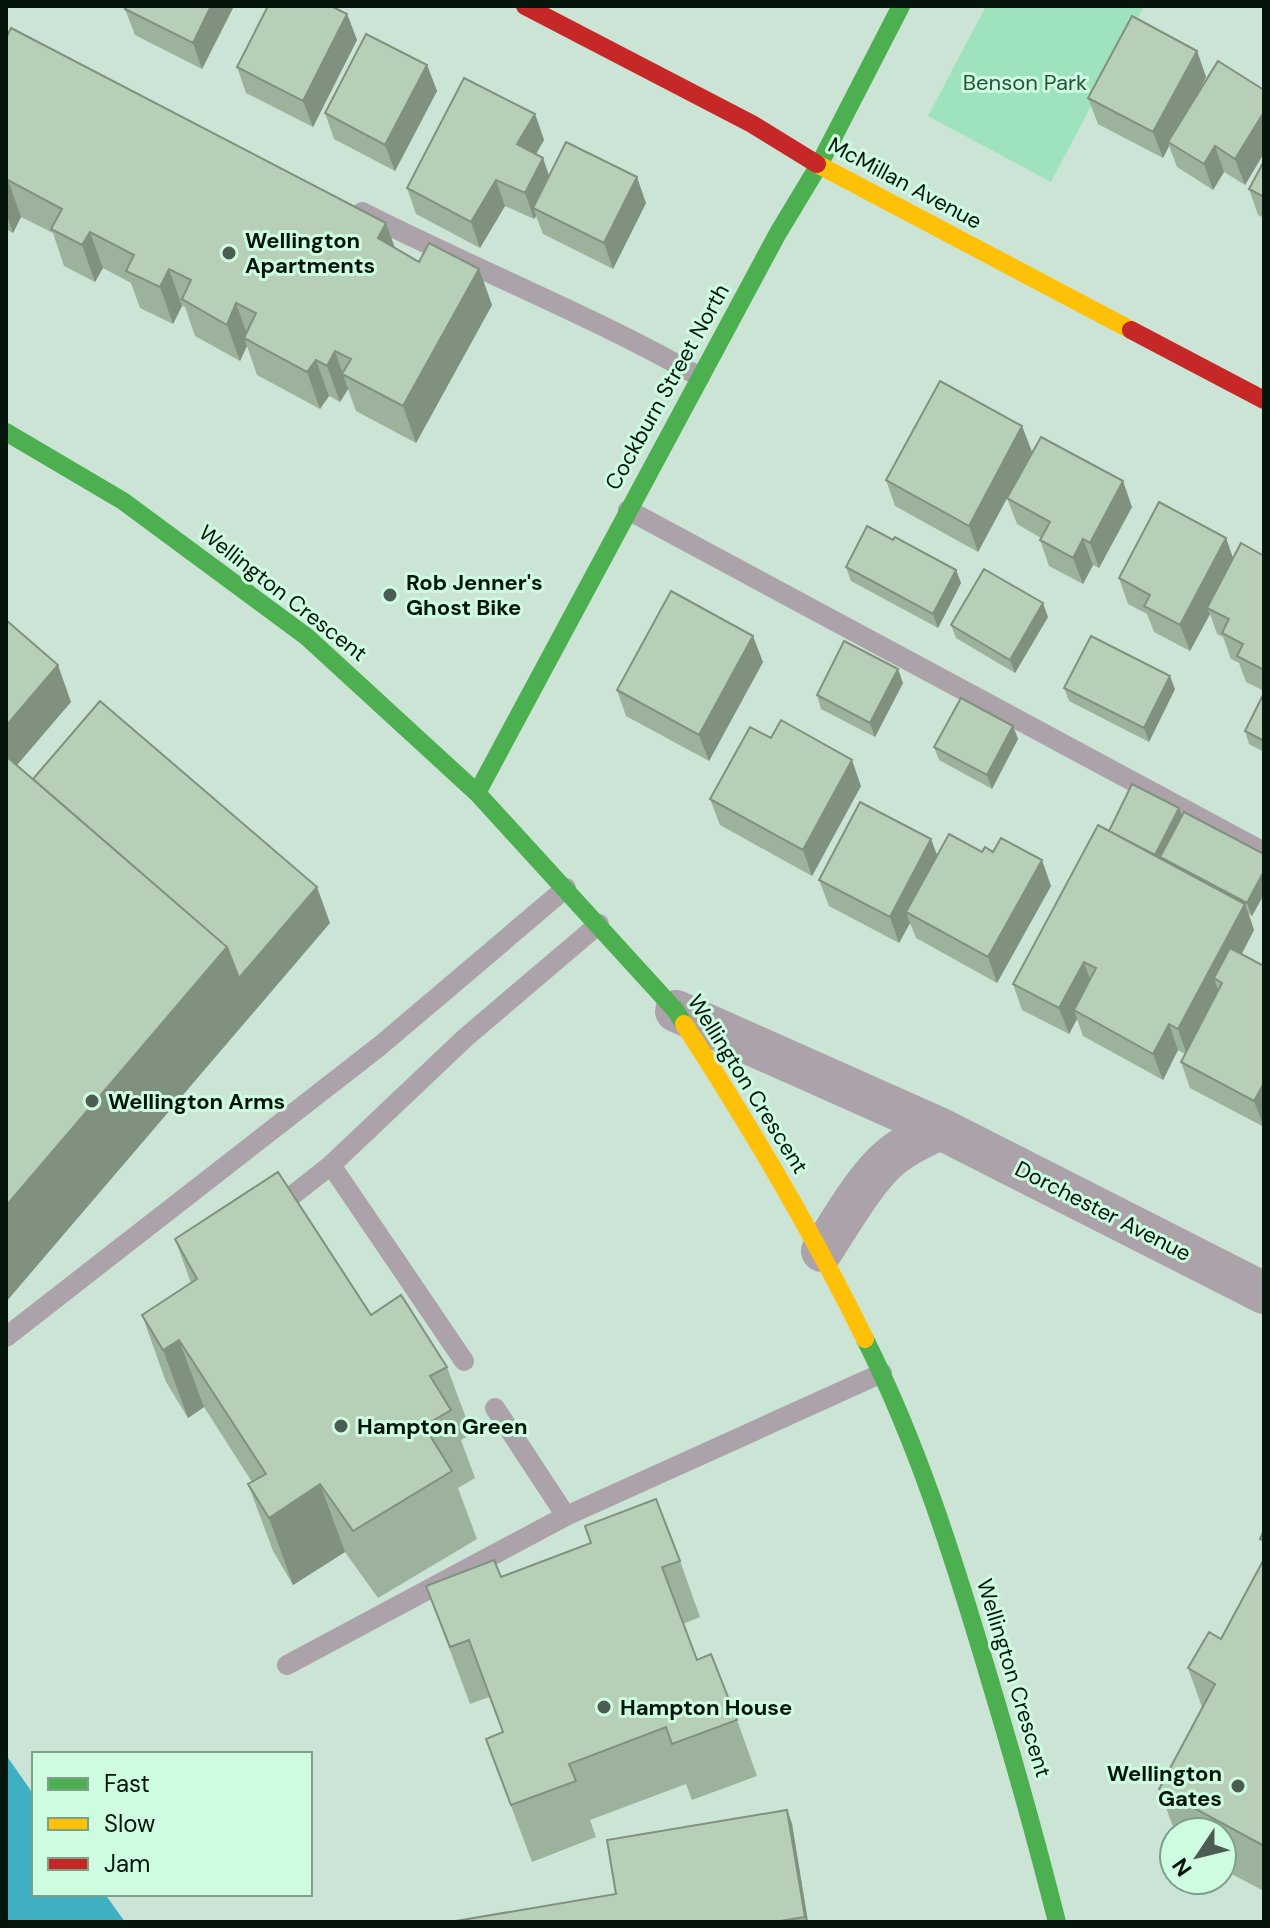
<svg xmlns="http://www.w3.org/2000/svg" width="1270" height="1928" viewBox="0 0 1270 1928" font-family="'DM Sans',sans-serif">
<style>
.green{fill:#9ee3bd}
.water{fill:#3fb0c1}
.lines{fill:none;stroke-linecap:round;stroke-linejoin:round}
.lane{stroke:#aba3a9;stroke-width:20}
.street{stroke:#aba3a9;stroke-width:42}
.fast{stroke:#4caf50;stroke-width:18}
.slow{stroke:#ffc107;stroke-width:18}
.jam{stroke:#c62828;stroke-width:18}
.wall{fill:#9db29d}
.shaded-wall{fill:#80917f}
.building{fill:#b7cfb6;stroke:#80917f;stroke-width:2}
.poi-dot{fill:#4b5d52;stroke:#cefce0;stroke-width:3}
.labels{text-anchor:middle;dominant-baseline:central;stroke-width:6;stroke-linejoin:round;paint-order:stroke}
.park-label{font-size:22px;fill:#22533a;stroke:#cefce0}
.street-label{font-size:22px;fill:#05150c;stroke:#cefce0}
.poi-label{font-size:22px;font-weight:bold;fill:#05150c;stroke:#cefce0;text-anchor:start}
</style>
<rect width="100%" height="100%" fill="#cce4d5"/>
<path class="green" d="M986 6H1144L1051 182 928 116Z"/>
<path class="water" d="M6 1755 34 1795V1894H105L125 1922H6Z"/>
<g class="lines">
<path class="lane" d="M362 212C474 269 591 315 700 377
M628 510 1264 852
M271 1212 331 1165
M6 1337 381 1045 566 888
M464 1361 331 1165 465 1038 599 924
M495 1408 566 1516 882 1373
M287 1665 566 1516"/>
<path class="street" d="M676 1011 941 1129 1264 1293
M822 1251C841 1222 866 1177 892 1156 907 1144 924 1136 941 1129"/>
<path class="fast" d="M6 432 123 501 307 637 477 793 676 1011 684 1024
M477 793 778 233 819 165 901 6
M865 1339C917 1443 952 1553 985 1664 1011 1750 1035 1835 1057 1922"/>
<path class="slow" d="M817 164 1131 330
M684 1024C750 1126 811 1229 865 1339"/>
<path class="jam" d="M525 6 752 124 817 164
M1131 330 1264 400"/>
</g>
<path class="wall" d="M127 6H234L202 69 135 35 125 9Z
M347 14 357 40 313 127 246 93 237 67Z
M6 38 386 223 395 248 419 262 479 269 492 305 416 443 356 411 348 389 340 402 329 396 320 409 257 375 247 346 240 361 195 336 185 307 182 306 173 324 140 308 131 283 103 268 95 282 64 266 53 233 21 217 13 233 6 229Z
M1197 51 1206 77 1196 96 1264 90V153L1245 185 1224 172 1213 190 1177 167 1169 146 1163 158 1098 124 1088 98Z
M427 65 437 91 395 171 334 139 325 113Z
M535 114 544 140 536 155 549 176 646 203 613 269 543 234 536 216 534 219 505 206 480 248 416 214 407 188Z
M1264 161V218L1258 215 1249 189Z
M1022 426 1032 452 978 552 895 506 886 480Z
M1007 498 1132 507 1099 568 1093 565 1083 584 1049 566 1040 540 1041 538 1017 524Z
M1226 538 1233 558 1264 556V691L1246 682 1239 663 1231 659 1223 637 1217 634 1210 614 1190 651 1154 632 1147 614 1128 604 1119 578Z
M893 540 956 570 961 583 938 628 851 581 846 567Z
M1048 617 1015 673 956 638 951 625Z
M763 662 709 761 626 716 617 690Z
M903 683 875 737 821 709 817 695Z
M1064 688 1175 689 1149 742 1069 701Z
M1264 693V752L1249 744 1245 731Z
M1013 726 1018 739 992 789 939 760 934 747Z
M771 738 861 786 812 876 720 825 710 799Z
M1179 808 1182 816 1264 854V894L1252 916 1249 914 1254 930 1242 954 1264 1127 1190 1088 1181 1062 1185 1054 1178 1050 1163 1080 1083 1036 1077 1019 1069 1034 1022 1010 1013 984 1109 831Z
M931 839 937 856 982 852 1051 886 997 983 916 938 910 923 899 943 829 906 819 880Z
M175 1239 371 1315 447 1367 472 1434 461 1440 475 1478 458 1488 477 1539 378 1598 345 1552 293 1585 273 1551 248 1484 252 1482 204 1407 188 1418 166 1382 142 1315 191 1283Z
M1264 1559V1891L1222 1869V1832H1175L1159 1789 1202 1707 1188 1668 1221 1639Z
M680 1561 700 1617 683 1624 697 1660 737 1720 757 1776 692 1800 686 1784 590 1820 596 1837 532 1862 486 1739 503 1732 489 1697 470 1704 426 1586 501 1577Z
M787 1810 792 1824 808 1922H450L616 1894Z"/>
<path class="shaded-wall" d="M211 6H234L202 69 193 43Z
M347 14 357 40 313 127 303 101Z
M1197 51 1206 77 1171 144 1168 142 1169 146 1163 158 1153 132Z
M427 65 437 91 395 171 385 145Z
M1264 112V153L1245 185 1235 159Z
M535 114 544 140 526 170 517 144Z
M1215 146 1224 172 1213 190 1204 164Z
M543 158 552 184 533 208 536 216 534 219 525 193Z
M637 177 646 203 613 269 604 243Z
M8 180 21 217 13 233 6 213V184Z
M496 180 505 206 480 248 471 222Z
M386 223 399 260 378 238Z
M90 232 103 268 95 282 82 245Z
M169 269 182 306 173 324 160 287Z
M479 269 492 305 416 443 403 406Z
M236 303 249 340 244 338 247 346 240 361 227 325Z
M335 351 348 389 340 402 327 366Z
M316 360 329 396 320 409 307 372Z
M1022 426 1032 452 978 552 969 526Z
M1123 481 1132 507 1099 568 1090 543Z
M1226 538 1235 564 1207 608 1210 614 1190 651 1180 625Z
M1083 539 1093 565 1083 584 1073 558Z
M956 570 961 583 938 628 933 614Z
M1043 603 1048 617 1015 673 1010 660Z
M753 636 763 662 709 761 699 735Z
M58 665 71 702 6 778V726Z
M898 669 903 683 875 737 870 723Z
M1170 676 1175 689 1149 742 1144 728Z
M1013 726 1018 739 992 789 987 775Z
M852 760 861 786 812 876 803 850Z
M1179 808 1184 821 1162 864 1155 855Z
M931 839 941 865 906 912 910 923 899 943 890 917Z
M1042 860 1051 886 997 983 988 957Z
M1264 871V894L1252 916 1247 903Z
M317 887 330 923 6 1302V1206L227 947Z
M1245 904 1254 930 1224 987 1222 983 1214 978 1220 995 1187 1055 1178 1029Z
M1084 962 1093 988 1074 1010 1077 1019 1069 1034 1059 1008Z
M1169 1024 1178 1050 1163 1080 1153 1054Z
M1264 1083V1127L1254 1101Z
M179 1340 204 1407 188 1418 163 1350Z
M320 1484 345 1552 293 1585 269 1518Z
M787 1810 792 1824 808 1922H806L805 1917Z"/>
<path class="building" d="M127 6H211L193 43 125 9Z
M268 6H331L347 14 303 101 237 67Z
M1132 16 1197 51 1153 132 1088 98Z
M11 28 386 223 378 238 419 262 429 243 479 269 403 406 342 374 351 359 335 351 327 366 316 360 307 372 244 338 256 313 236 303 227 325 182 299 191 280 169 269 160 287 126 271 134 255 90 232 82 245 51 229 62 209 8 180 6 184V38Z
M366 34 427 65 385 145 325 113Z
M1218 61 1264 90V112L1235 159 1215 146 1204 164 1168 142Z
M464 78 535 114 517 144 543 158 525 193 496 180 471 222 407 188Z
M566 142 637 177 604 243 533 208Z
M1264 161V197L1249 189Z
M940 381 1022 426 969 526 886 480Z
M1041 437 1123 481 1090 543 1083 539 1073 558 1040 540 1050 522 1007 498Z
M1159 502 1226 538 1180 625 1144 606 1150 595 1119 578Z
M867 526 893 540 895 537 956 570 933 614 846 567Z
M1241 543 1264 556V670L1237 656 1243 644 1222 633 1229 619 1207 608Z
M984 569 1043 603 1010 660 951 625Z
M671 591 753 636 699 735 617 690Z
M6 620 58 665 6 726Z
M1091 636 1170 676 1144 728 1064 688Z
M844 641 898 669 870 723 817 695Z
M1264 693V741L1245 731Z
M961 698 1013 726 987 775 934 747Z
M100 701 317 887 239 978 227 947 33 779Z
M781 720 852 760 803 850 710 799 750 727 771 738Z
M6 756 227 947 6 1206Z
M1132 784 1179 808 1155 855 1109 831Z
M860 802 931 839 890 917 819 880Z
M1184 812 1264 854V871L1247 903 1160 857Z
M1098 825 1245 904 1178 1029 1169 1024 1153 1054 1074 1010 1096 968 1084 962 1059 1008 1013 984Z
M949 834 982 852 985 847 993 852 1001 838 1042 860 988 957 906 912Z
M1230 948 1264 966V1083L1254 1101 1181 1062 1222 983 1214 978Z
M278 1172 371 1315 401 1295 447 1367 430 1376 451 1410 424 1426 452 1471 353 1531 320 1484 269 1518 248 1484 266 1474 179 1340 163 1350 142 1315 197 1279 175 1239Z
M656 1499 680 1561 662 1567 697 1660 711 1654 737 1720 672 1744 666 1727 569 1764 576 1781 511 1805 486 1739 503 1732 469 1640 450 1647 426 1586 494 1560 501 1577 591 1543 585 1526Z
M1264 1530V1541L1260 1539Z
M1264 1559V1846L1159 1789 1215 1684 1188 1668 1209 1632 1221 1639Z
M787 1810 805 1917 774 1922H450L616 1894 607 1840Z"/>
<g class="poi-dot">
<circle cx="229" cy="253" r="8"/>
<circle cx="390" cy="595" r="8"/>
<circle cx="92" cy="1101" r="8"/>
<circle cx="341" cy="1426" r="8"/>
<circle cx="604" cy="1707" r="8"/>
<circle cx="1238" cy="1786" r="8"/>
</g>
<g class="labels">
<g class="park-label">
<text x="1025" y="82">Benson Park</text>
</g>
<g class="street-label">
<text transform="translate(905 183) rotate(28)">McMillan Avenue</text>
<text transform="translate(667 387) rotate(-61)">Cockburn Street North</text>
<text transform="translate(283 593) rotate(38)">Wellington Crescent</text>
<text transform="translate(748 1084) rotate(58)">Wellington Crescent</text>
<text transform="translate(1103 1211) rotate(27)">Dorchester Avenue</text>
<text transform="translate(1014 1678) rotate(73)">Wellington Crescent</text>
</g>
<g class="poi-label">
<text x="245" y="240">Wellington<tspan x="245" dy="25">Apartments</tspan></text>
<text x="406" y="582">Rob Jenner's<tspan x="406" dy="25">Ghost Bike</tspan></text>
<text x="108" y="1101">Wellington Arms</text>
<text x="357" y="1426">Hampton Green</text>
<text x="620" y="1707">Hampton House</text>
<text x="1222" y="1773" text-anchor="end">Wellington<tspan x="1222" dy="25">Gates</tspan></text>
</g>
</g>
<rect width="1270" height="1928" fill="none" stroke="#05150c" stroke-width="16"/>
<rect x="32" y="1752" width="280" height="144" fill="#cefce0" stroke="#7ea08b" stroke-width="2"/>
<rect x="48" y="1778" width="40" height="12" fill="#4caf50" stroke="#7ea08b" stroke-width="2"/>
<text x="104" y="1792" font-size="24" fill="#05150c">Fast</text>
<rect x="48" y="1818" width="40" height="12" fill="#ffc107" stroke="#7ea08b" stroke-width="2"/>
<text x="104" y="1832" font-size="24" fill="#05150c">Slow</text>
<rect x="48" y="1858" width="40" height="12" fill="#c62828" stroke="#7ea08b" stroke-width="2"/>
<text x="104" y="1872" font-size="24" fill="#05150c">Jam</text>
<g transform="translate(1198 1856) rotate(235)"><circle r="38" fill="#cefce0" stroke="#7ea08b" stroke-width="2"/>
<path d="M0-6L14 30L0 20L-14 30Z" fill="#4b5d52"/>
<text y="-12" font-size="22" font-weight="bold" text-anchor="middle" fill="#05150c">N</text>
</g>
</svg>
